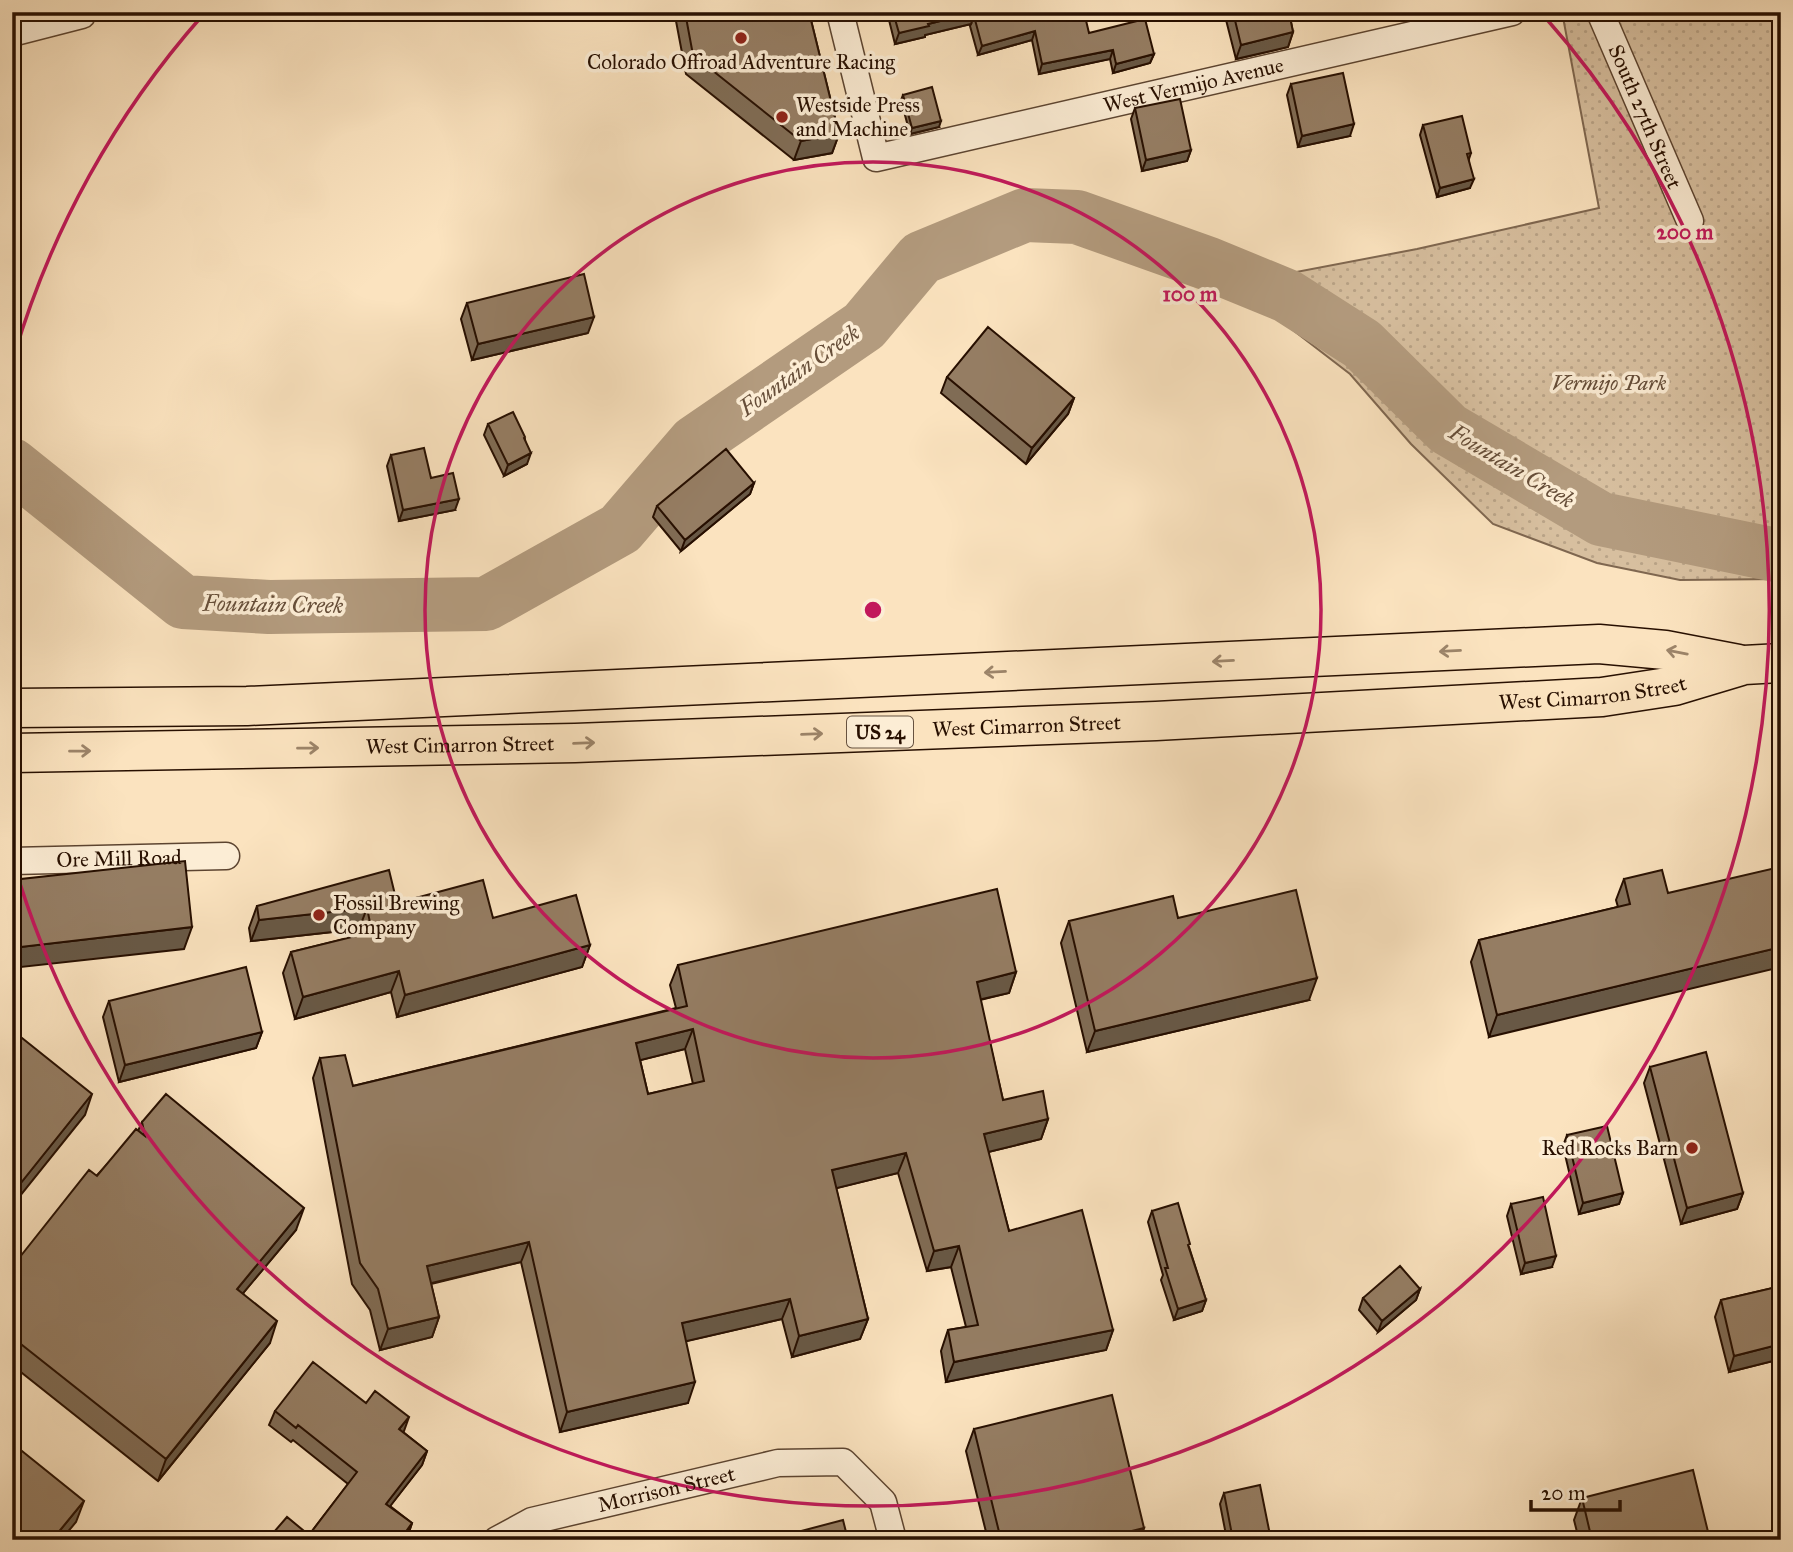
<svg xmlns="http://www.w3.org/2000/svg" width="1793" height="1552" viewBox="0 0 1793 1552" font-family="'IM FELL Great Primer',serif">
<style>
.green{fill:url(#green-dots);stroke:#7f6750;stroke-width:2}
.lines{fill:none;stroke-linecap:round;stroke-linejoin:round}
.river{stroke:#b39b7e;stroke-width:54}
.street-casing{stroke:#5c4430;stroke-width:29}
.highway-casing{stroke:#270f00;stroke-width:41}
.street{stroke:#fcedd5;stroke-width:26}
.highway{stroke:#fbe3bf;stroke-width:38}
.wall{fill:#806c55;stroke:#270f00;stroke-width:2;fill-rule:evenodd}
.shaded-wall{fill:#685845;stroke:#270f00;stroke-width:2}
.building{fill:#957d63;stroke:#270f00;stroke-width:2;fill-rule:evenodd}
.oneway{stroke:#9c8469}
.ring{fill:none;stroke:#c2185b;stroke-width:3.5}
.poi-dot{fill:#8f2418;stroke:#fcedd5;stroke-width:2.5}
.labels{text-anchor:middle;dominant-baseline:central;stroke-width:7;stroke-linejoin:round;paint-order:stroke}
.shield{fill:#fcedd5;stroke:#675240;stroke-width:2}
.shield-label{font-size:19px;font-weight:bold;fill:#270f00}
.poi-label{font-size:21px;fill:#270f00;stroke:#fcedd5;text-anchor:start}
.street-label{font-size:21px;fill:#270f00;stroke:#fcedd5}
.park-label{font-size:21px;font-style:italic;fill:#654d38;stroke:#fcedd5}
.water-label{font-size:23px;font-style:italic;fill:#664e39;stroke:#fcedd5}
.centre{fill:#c2185b;stroke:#fcedd5;stroke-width:3.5}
.ring-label{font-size:21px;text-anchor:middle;font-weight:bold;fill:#c2185b;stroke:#fcedd5;stroke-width:7;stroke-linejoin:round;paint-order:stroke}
</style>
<defs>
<pattern id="green-dots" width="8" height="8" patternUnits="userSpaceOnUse" patternTransform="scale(1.75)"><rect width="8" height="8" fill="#d7bf9f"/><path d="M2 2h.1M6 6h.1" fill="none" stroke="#b9a387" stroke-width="1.8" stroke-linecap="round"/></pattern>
</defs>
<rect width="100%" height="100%" fill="#fbe3bf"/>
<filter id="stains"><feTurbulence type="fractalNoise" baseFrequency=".00286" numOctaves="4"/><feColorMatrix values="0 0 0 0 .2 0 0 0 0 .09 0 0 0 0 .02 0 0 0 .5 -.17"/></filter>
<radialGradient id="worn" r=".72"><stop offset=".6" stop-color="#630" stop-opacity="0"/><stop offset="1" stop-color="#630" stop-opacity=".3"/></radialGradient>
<path class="green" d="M1562 12H1781V579L1680 580 1597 563 1493 524 1411 444 1350 374 1272 314 1217 287 1417 249 1599 208Z"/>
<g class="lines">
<path class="river" d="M12 465 183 602 269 607 486 604 620 529 695 442 864 326 921 258 1025 215 1077 217 1209 264 1287 296 1362 344 1448 429 1601 519 1781 556"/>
<g class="street-casing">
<g id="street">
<path id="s1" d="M840 12 876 158 1512 12"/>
<path id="s2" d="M1600 12 1690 221"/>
<path d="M12 33 82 15V12"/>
<path id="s3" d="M12 861 226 856"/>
<path id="s4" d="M497 1540 532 1521 778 1463 843 1462 883 1502 893 1540"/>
</g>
</g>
<g class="highway-casing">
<g id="highway">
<path d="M12 708 247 706 1599 644 1665 650 1738 664"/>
<path id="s5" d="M12 753 575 743 1156 721 1602 697 1674 686 1744 665 1781 663"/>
</g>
</g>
<use href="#street" class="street"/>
<use href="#highway" class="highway"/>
</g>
<path class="wall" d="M679 12H809L839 134 832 153 794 160 686 74 676 21Z
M887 12H977L976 16 1089 33 1154 54 1150 63 1113 73 1110 59 1039 74 1032 40 978 55 970 26 971 24 925 35V37L895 44Z
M1224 12H1289L1293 32 1288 47 1236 59Z
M1291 84 1350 136 1298 147 1287 95Z
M903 95 939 127 910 134 901 100Z
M1135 108 1191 150 1187 161 1142 171 1131 119Z
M1423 125 1471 153 1469 159 1470 188 1437 197 1420 135Z
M467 303 588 333 472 360 461 319Z
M947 377 1074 398 1068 414 1026 464 941 393Z
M488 424 525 439 527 464 504 476 484 435Z
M391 455 455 510 399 521 387 466Z
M754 483 750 494 681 551 653 517 657 506Z
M1624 879 1668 893 1489 1037 1471 962 1479 940 1618 907 1616 900Z
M397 903 590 945 582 967 397 1017 391 992 295 1019 283 973 291 952 361 935 359 929 251 941 249 928 257 906Z
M1178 918 1309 1000 1087 1052 1061 943 1069 921Z
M678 965 1016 972 1009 993 980 1000 1003 1100 1048 1119 1041 1139 988 1152 1009 1231 1113 1330 1106 1350 946 1382 941 1351 948 1330 966 1327 951 1267 927 1271 898 1173 836 1188 868 1319 860 1339 792 1357 782 1319 686 1341 688 1403 560 1432 521 1262 431 1284 439 1317 432 1337 380 1350 370 1310 352 1284 313 1078 320 1058 353 1086 676 1008 670 985ZM685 1049 693 1084 648 1094 640 1060Z
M109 1001 262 1032 256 1048 119 1082 103 1017Z
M1650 1067 1743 1193 1737 1209 1681 1224 1644 1083Z
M142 1122 296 1230 243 1293 270 1343 158 1481 12 1365V1267L138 1131Z
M1567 1135 1623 1193 1619 1204 1579 1214 1563 1146Z
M1511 1204 1552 1267 1521 1274 1507 1216Z
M1152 1211 1189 1247 1206 1300 1202 1311 1174 1320 1161 1280 1163 1275 1148 1222Z
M1781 1286V1359L1729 1372 1715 1317 1721 1300Z
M1420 1289 1416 1300 1378 1332 1359 1310 1363 1298Z
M275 1411 403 1432 427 1451 422 1465 390 1506 412 1523 407 1538 267 1540 309 1535 348 1484 293 1440 291 1442 269 1425Z
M974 1429 1144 1528 1139 1540H988L966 1451Z
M1224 1493 1271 1540H1227L1220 1504Z
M1582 1498 1710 1540H1579L1574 1520Z"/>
<path class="shaded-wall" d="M977 12 975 20 974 16 971 24 925 35V37L895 44 899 33 928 24Z
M1035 31 1032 40 978 55 982 46Z
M1293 32 1288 47 1236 59 1241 45Z
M1113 50 1110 59 1039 74 1042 64Z
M1154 54 1150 63 1113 73 1116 64Z
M941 121 939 127 910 134 912 128Z
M1354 124 1350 136 1298 147 1302 136Z
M839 134 832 153 794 160 801 141Z
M1191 150 1187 161 1142 171 1146 160Z
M1474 179 1470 188 1437 197 1440 188Z
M594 317 588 333 472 360 478 344Z
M1074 398 1068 414 1026 464 1032 448Z
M531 453 527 464 504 476 508 465Z
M754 483 750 494 681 551 685 540Z
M459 499 455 510 399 521 403 510Z
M367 908 359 929 251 941 259 920Z
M192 927 184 949 12 968V948Z
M590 945 582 967 397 1017 405 995Z
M1781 947V967L1489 1037 1497 1015Z
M399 971 391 992 295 1019 303 997Z
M1016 972 1009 993 969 1002 977 982Z
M1317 978 1309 1000 1087 1052 1095 1031Z
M693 1029 685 1049 629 1063 636 1043Z
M262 1032 256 1048 119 1082 125 1065Z
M92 1094 85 1115 12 1206V1194Z
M1048 1119 1041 1139 976 1155 984 1134Z
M906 1153 898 1173 825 1191 832 1170Z
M1623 1193 1619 1204 1579 1214 1583 1203Z
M1743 1193 1737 1209 1681 1224 1687 1208Z
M304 1208 296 1230 229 1310 237 1289Z
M529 1242 521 1262 419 1286 427 1266Z
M959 1246 951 1267 927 1271 934 1251Z
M1556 1256 1552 1267 1521 1274 1525 1263Z
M1420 1289 1416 1300 1378 1332 1382 1321Z
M790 1299 782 1319 674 1344 682 1323Z
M1206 1300 1202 1311 1174 1320 1178 1309Z
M439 1317 432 1337 380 1350 388 1329Z
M868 1319 860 1339 792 1357 799 1336Z
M277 1321 270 1343 158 1481 166 1459Z
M1113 1330 1106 1350 946 1382 954 1362Z
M1781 1344V1359L1729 1372 1734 1356Z
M695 1382 688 1403 560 1432 567 1412Z
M409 1417 404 1431 394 1444 399 1429Z
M427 1451 422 1465 381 1518 386 1504Z
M84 1501 76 1522 61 1540H52Z
M412 1523 407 1538 405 1540H400Z
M1144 1528 1139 1540H1095Z"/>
<path class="building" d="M685 12H809L839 134 801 141 693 55Z
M893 12H977L928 24 929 26 899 33Z
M989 12H1084L1089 33 1145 19 1154 54 1116 64 1113 50 1042 64 1035 31 982 46 974 16Z
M1233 12H1289L1293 32 1241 45Z
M1343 73 1354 124 1302 136 1291 84Z
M932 87 941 121 912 128 903 95Z
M1180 99 1191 150 1146 160 1135 108Z
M1462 116 1471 153 1467 154 1474 179 1440 188 1423 125Z
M584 274 594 317 478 344 467 303Z
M988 327 1074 398 1032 448 947 377Z
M513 412 525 437 524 438 531 453 508 465 488 424Z
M424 448 431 478 453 473 459 499 403 510 391 455Z
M726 449 754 483 685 540 657 506Z
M185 861 192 927 12 948V880Z
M1780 867 1781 871V947L1497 1015 1479 940 1630 904 1624 879 1662 870 1668 893Z
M389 870 397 903 483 880 493 918 576 895 590 945 405 995 399 971 303 997 291 952 372 932 367 908 259 920 257 906Z
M997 889 1016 972 977 982 1003 1100 1043 1091 1048 1119 984 1134 1009 1231 1082 1210 1113 1330 954 1362 948 1330 978 1325 959 1246 934 1251 906 1153 832 1170 868 1319 799 1336 790 1299 682 1323 695 1382 567 1412 529 1242 427 1266 439 1317 388 1329 378 1289 360 1263 320 1058 345 1055 353 1086 687 1006 678 965ZM693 1029 704 1081 648 1094 636 1043Z
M1296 890 1317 978 1095 1031 1069 921 1173 896 1178 918Z
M246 967 262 1032 125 1065 109 1001Z
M12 1030 92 1094 12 1194Z
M1706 1052 1743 1193 1687 1208 1650 1067Z
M166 1094 304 1208 237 1289 277 1321 166 1459 12 1337V1267L89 1170 97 1176 136 1129 145 1136 142 1122Z
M1607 1126 1623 1193 1583 1203 1567 1135Z
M1543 1197 1556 1256 1525 1263 1511 1204Z
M1178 1203 1190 1244 1188 1245 1206 1300 1178 1309 1165 1268H1168L1152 1211Z
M1400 1266 1420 1289 1382 1321 1363 1298Z
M1781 1286V1344L1734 1356 1721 1300Z
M313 1362 366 1403 375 1391 409 1417 399 1429 427 1451 386 1504 412 1523 400 1540H267L287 1517 309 1535 357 1472 298 1425 296 1428 275 1411Z
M1112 1395 1144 1528 1095 1540H1001L974 1429Z
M12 1443 84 1501 52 1540H12Z
M1693 1470 1710 1540H1592L1582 1498Z
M1260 1485 1271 1540H1233L1224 1493Z
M843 1520 848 1540H767Z"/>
<defs><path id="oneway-shaft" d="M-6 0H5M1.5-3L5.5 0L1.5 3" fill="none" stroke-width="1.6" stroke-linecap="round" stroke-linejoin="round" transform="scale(1.75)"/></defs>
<g class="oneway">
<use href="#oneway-shaft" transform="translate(1450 651) rotate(177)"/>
<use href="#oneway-shaft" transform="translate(1677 652) rotate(-169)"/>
<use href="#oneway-shaft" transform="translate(1223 661) rotate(177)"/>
<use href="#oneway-shaft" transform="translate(995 672) rotate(177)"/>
<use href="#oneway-shaft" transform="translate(812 734) rotate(-2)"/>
<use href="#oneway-shaft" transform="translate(584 743) rotate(-2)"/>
<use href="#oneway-shaft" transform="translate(308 748) rotate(-1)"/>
<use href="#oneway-shaft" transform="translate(80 751) rotate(-1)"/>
</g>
<g class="ring">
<circle cx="873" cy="610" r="448"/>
<path d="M14 356A896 896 0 0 1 202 16M1544 16A896 896 0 1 1 14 864"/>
</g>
<g class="poi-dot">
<circle cx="741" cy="38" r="7"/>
<circle cx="782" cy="117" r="7"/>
<circle cx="319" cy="915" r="7"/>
<circle cx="1692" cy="1148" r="7"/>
</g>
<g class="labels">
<rect class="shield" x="847" y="716.5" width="66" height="31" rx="5"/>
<g class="shield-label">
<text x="880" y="732">US 24</text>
</g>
<g class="poi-label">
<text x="741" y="62" text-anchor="middle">Colorado Offroad Adventure Racing</text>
<text x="796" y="105">Westside Press<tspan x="796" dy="24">and Machine</tspan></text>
<text x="333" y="903">Fossil Brewing<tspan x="333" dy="24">Company</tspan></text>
<text x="1678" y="1148" text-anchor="end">Red Rocks Barn</text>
</g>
<g class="street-label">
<text stroke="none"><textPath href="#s1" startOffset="476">West Vermijo Avenue</textPath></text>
<text stroke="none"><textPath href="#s2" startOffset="114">South 27th Street</textPath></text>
<text stroke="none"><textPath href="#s5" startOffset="1582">West Cimarron Street</textPath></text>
<text stroke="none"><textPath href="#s5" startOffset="1015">West Cimarron Street</textPath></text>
<text stroke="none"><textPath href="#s5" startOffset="448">West Cimarron Street</textPath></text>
<text stroke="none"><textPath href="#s3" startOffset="107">Ore Mill Road</textPath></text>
<text stroke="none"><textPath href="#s4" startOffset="178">Morrison Street</textPath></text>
</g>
<g class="park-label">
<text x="1609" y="383">Vermijo Park</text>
</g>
<g class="water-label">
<text transform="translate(799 370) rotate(-35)">Fountain Creek</text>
<text transform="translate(1512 466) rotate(31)">Fountain Creek</text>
<text transform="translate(273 604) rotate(1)">Fountain Creek</text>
</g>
</g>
<circle cx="873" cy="610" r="10" class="centre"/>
<g class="ring-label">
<text x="1685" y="239">200 m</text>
<text x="1190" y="301">100 m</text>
</g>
<rect width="1793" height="1552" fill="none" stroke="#fbe3bf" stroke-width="42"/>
<rect x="14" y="14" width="1765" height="1524" fill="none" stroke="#270f00" stroke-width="3.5"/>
<rect x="21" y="21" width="1751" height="1510" fill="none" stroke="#270f00" stroke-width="2"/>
<path d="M1531 1500v10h89v-10" fill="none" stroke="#270f00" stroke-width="3.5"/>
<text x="1541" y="1500" font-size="21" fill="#270f00" stroke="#fcedd5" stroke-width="5" paint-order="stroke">20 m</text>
<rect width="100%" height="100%" filter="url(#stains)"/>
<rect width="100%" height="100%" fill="url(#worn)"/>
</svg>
